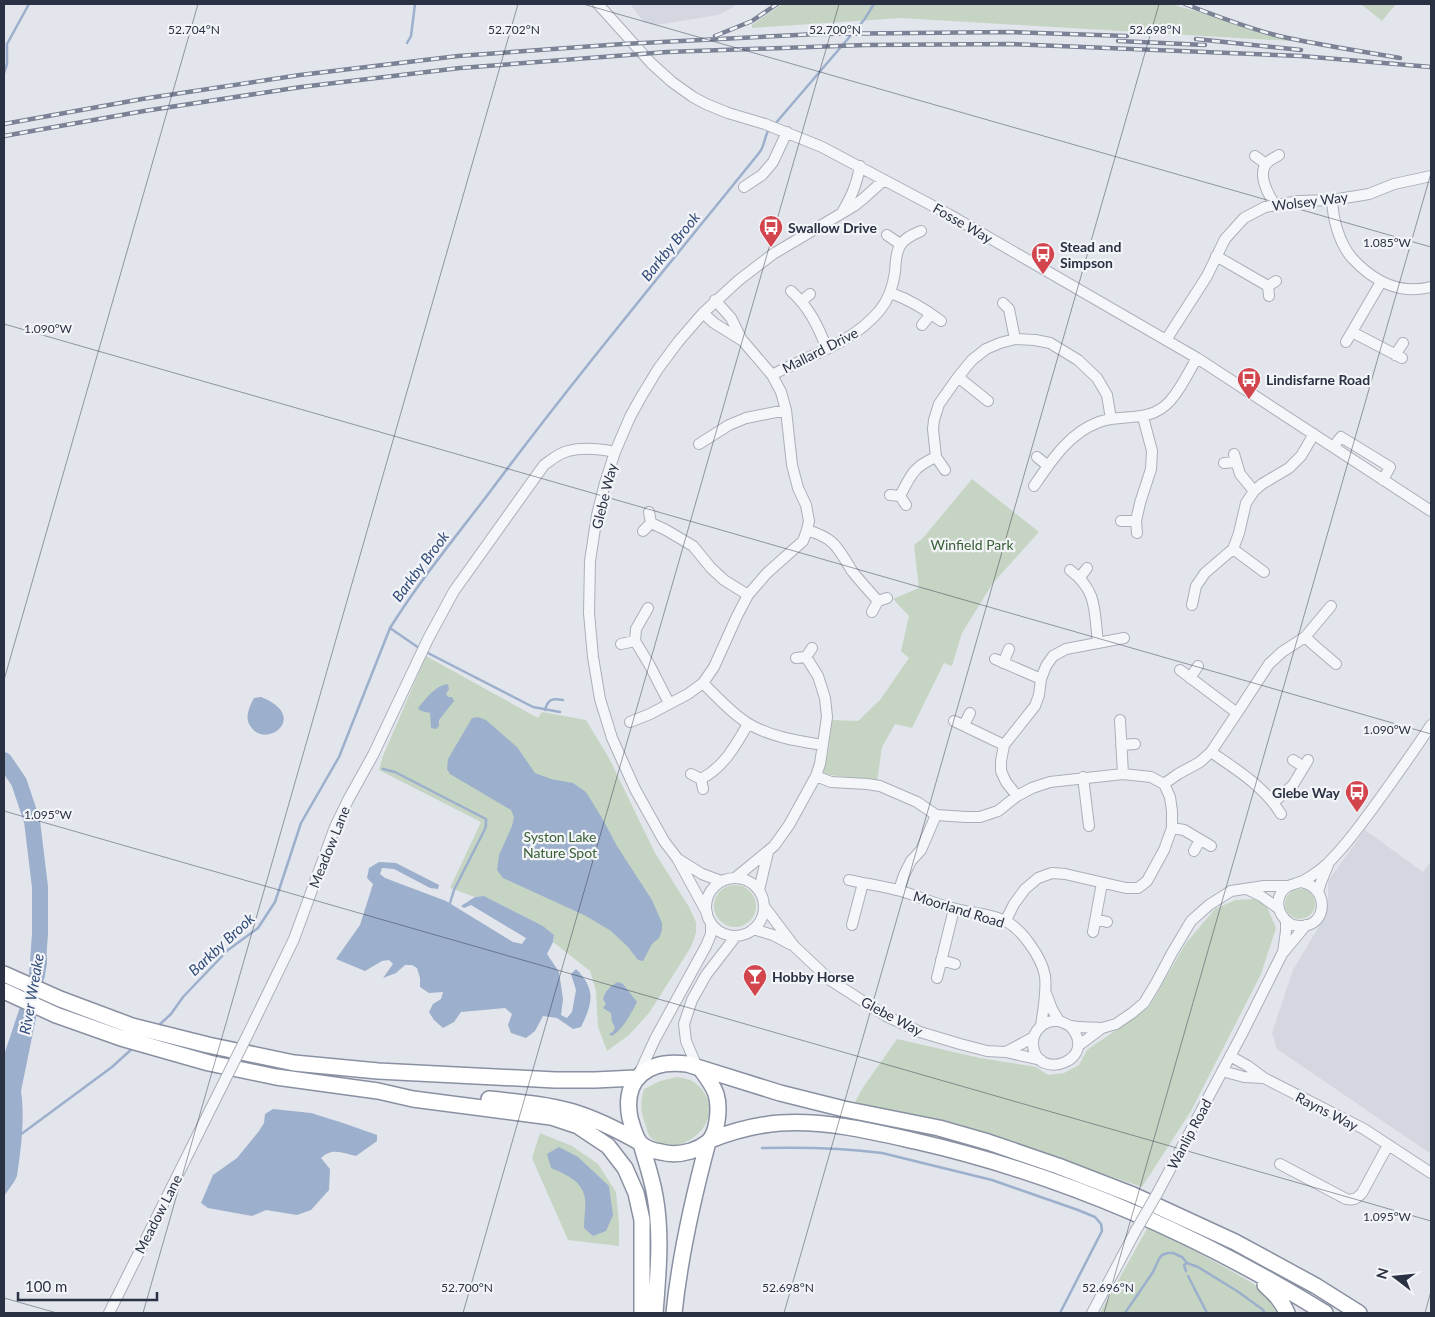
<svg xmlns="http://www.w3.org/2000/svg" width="1435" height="1317" viewBox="0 0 1435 1317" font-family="Lato,sans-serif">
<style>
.built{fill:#d4d7e0}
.green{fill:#c6d5c3}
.water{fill:#9cafcc}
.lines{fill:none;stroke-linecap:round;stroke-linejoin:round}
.stream{stroke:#9cafcc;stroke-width:2.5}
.river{stroke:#9cafcc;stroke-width:16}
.minor-casing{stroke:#aaafb9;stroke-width:12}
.highway-casing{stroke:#8990a2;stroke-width:18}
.minor{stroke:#f5f6f9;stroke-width:10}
.highway{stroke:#fff;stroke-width:15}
.rail-casing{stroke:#7b8295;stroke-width:4.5}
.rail{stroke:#f2f4f8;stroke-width:2.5;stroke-dasharray:8;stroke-linecap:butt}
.minor-bridge-casing{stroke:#aaafb9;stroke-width:12;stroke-linecap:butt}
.minor-bridge{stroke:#f5f6f9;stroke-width:10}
.ticks{fill:none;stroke:#293143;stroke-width:1;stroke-opacity:0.45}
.labels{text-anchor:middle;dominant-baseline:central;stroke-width:4.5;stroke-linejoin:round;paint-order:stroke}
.street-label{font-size:14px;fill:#293143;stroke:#f2f4f8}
.poi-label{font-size:14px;font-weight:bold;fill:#293143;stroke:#f2f4f8;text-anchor:start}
.park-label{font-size:14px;fill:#3a6036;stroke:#f2f4f8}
.water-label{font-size:15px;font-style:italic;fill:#324b79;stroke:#f2f4f8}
.ticks-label{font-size:12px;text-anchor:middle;fill:#293143;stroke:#f2f4f8;stroke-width:4.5;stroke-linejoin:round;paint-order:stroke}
</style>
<rect width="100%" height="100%" fill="#e2e5eb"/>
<path class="built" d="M630 4H739L718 15 655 25 644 22Z
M1365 830 1423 872 1431 861V1154L1277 1049 1272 1033 1293 970 1318 928 1328 902V881Z"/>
<path class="green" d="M782 4H1170L1307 42 901 18 752 28V25Z
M1361 4H1396L1382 21Z
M972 479 1039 532 993 583 962 633 952 666 944 663 912 728 895 724 882 747 877 781 823 774 829 748 832 720 858 721 880 700 909 658 901 651 909 616 893 599 919 588 914 545 923 538Z
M426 656 538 718 542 712 586 720 609 758 655 853 689 907 696 922V933L691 947 649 1013 629 1035 607 1051 598 1027 596 991 590 971 553 942 554 935 543 926 484 896 475 897 450 888 481 822 379 770 383 756Z
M714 906a21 21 0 1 1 42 0a21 21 0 1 1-42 0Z
M1285 904a15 15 0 1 1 30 0a15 15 0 1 1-30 0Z
M1254 899 1267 907 1276 928 1261 974 1191 1111 1142 1187 1023 1147 854 1104 862 1089 897 1039 980 1058 1036 1067 1048 1075 1064 1073 1079 1065 1087 1050 1149 1007 1186 943 1215 909 1235 900Z
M677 1077C692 1079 700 1083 707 1098 720 1129 675 1161 650 1137 648 1134 647 1130 646 1126 640 1111 640 1104 644 1089L660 1081Z
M540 1133 572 1146 598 1164 616 1192 619 1223V1246L568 1240 532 1158Z
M1148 1227 1199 1253 1251 1282 1270 1297 1279 1313H1100Z"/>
<path class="water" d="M448 684 449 689 446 694 448 697H452L454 701 439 720V726L436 729 431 728 430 713 421 711 418 708C426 698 436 685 448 684Z
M261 697C310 716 267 750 251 727 244 719 249 707 254 698Z
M478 717 486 720 517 747 535 773 551 779 573 783 586 792 602 818 617 846 652 900 662 923V930L659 938 652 944 643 961 638 960 628 947 611 931 586 916 503 878 497 870 499 855 512 826 514 817 511 810 450 774 447 769 448 759 472 718Z
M379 862 396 863 439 885 438 889 430 888 394 869 382 868 380 874 385 878 446 901 513 942 522 944 526 938 471 905 464 908 461 906 475 897 484 896 543 926 554 935 553 942 547 954 559 972 563 999 561 1015 567 1018 572 1012 576 990 571 974 576 969C596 989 593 1003 581 1027L573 1029 557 1018 543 1016 535 1031 526 1038 511 1033 508 1025 512 1014 505 1008 461 1012 454 1022 443 1028 434 1020 429 1012 433 1004 441 999 443 992 429 993 420 987V978L417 968 412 965H405L396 973 383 978 393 964 389 960 382 961 365 971 336 959 360 925 373 884 367 878 369 868Z
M32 954 47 955V964L21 1091C25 1118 21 1149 17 1176L14 1182 4 1196V1055L19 1010 31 968Z
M618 982 623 984 637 1002C630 1015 624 1028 612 1036L609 1034 613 1032 615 1027 612 1022 611 1013 603 1008 606 1004 603 999C605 991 610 986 618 982Z
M273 1109 311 1113 343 1123 377 1135V1141L356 1156C343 1153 332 1147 321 1158L330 1169 329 1190 311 1210 297 1215 266 1210 252 1216 208 1208 201 1203 213 1175 237 1158 259 1131 264 1123 265 1114Z
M559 1147 578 1157 609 1186 613 1215 606 1231 593 1236 584 1228C584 1218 586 1208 585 1199 583 1181 565 1174 551 1168L547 1154Z"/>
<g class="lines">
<path class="stream" d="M407 43 411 36 415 4
M4 73 7 64V44L29 4
M775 124 864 20 874 4
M390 628 419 648
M424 651 533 707 560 712
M545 710C548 699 552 698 563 700
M383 769 395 772 486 819V826L484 831 454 890 450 903
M157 1027 171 1014 183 997 228 950 258 928 275 902 301 823 339 757 390 628C419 582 453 540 486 497 573 380 667 267 759 153 765 146 764 137 769 129
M20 1135 112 1067 134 1047
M762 1148C802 1147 843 1148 882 1153L992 1180 1078 1210 1095 1217 1101 1224 1102 1231 1060 1313
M1186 1271 1184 1265 1187 1263
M1188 1276 1207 1313
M1125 1313 1153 1272 1159 1259 1162 1255 1168 1253H1173L1182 1257 1187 1263 1198 1267 1237 1291 1262 1309 1265 1313"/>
<path class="river" d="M4 760 19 782 32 821 40 887V934L37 975"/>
<g class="minor-casing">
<path id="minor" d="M598 4 651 63 672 82 693 97 706 104 728 113 765 124 822 147 950 215 1197 358 1431 511
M1255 156 1266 164
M744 187 762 175 773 162 787 132
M1332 200C1333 219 1339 243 1352 258 1373 281 1400 295 1431 287
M1275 205C1268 194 1256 173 1268 162 1271 159 1276 157 1279 155
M843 211C852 195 857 184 860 166
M887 235 900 244
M1216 256 1268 286
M791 291C809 307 818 326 827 349
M891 293C910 300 925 309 941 321
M1269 296 1268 286 1276 281
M715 300 731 318 742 340
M802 301 810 294
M1003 303 1009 309 1015 339
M922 325 931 314
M1352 332 1402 358
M1166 340 1207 276 1225 239 1244 218 1265 207 1299 201 1332 200 1369 194 1394 184 1431 176
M1346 342 1381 282
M1395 355 1403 343
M772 375C809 355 852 344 880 310 889 299 893 286 895 272 896 263 895 254 900 246 904 238 914 234 921 231
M958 377 988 401
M699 444 729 425 746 418 786 410
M1333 447 1341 437 1390 467 1383 480
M1234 454 1240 474 1254 491
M1037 457 1048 466
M1224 463 1236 462
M945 470 936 457 933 429 934 420 939 404 958 377 972 360 986 349 1000 343 1015 339 1035 340 1050 343 1078 360 1097 378 1107 395 1111 419
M1034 486C1051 461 1069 433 1099 422 1123 413 1149 424 1170 401 1181 389 1189 371 1197 358
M890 495 900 496 906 505
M900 496C911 475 913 467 936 457
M1121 521H1136
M651 523 666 530 693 546 711 568 724 580 748 595
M807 530C836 539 837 547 852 571 860 581 869 591 878 601
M643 531 651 523 649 512
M1137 533 1136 521 1140 503 1151 469 1152 451 1143 417
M1233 549 1264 572
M1070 570C1098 591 1094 611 1098 643
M1080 577 1087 568
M1192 605 1196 586 1205 573 1233 549 1239 533 1246 503 1254 491 1262 484 1289 468 1301 456 1314 434
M648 608 636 629 635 641 649 664 669 703
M872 612 878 601 887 598
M1305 637 1315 646 1336 664
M621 644 635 641
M796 658 806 657 812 648
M995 659 1041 679
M1003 663 1009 649
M1190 678 1198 666
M703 683C716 696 733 715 749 724 771 737 798 741 823 745
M1237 713 1269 664 1282 652 1305 637 1331 606
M1120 720 1123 774
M954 721 1004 745
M630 722 650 714 688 694 703 683 714 667 737 616 748 595 767 573 803 541 807 530 809 521 806 505 798 488 792 465 786 410 781 392 772 375 743 341 714 323 703 313
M964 725 970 713
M1121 745 1135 744
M1211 752C1237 770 1265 787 1281 814
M1293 760 1304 767
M691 774 701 779 703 789
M816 776 831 782 867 784 880 786 917 802 936 815 966 817H980L998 811 1017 796 1032 788 1050 782 1123 774 1151 777 1164 784 1170 797 1172 811V828L1164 850 1147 881 1138 888H1126L1065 874 1052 873 1038 878 1025 889 1014 904 1006 920
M1083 777 1089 826
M701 779C724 767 736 745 748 724
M1164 784 1178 774 1200 762 1211 752 1237 713 1180 670
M1017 796 1006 782 1001 771V761L1004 745 1035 706 1039 695 1041 679 1046 666 1053 656 1066 649 1124 638
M1274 802 1293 785 1308 760
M1172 828 1184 830 1211 846
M1194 851 1200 840
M678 859 702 874 721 881
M735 878 774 846 789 825 816 776 820 764 827 717 825 698 818 676 806 657
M706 907a29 29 0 1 1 58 0a29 29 0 1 1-58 0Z
M849 880C866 884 884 886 901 891 918 896 934 904 952 908 969 913 987 913 1003 920 1021 927 1042 958 1045 976 1047 992 1043 1010 1041 1026
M1301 882C1330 887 1328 927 1300 926 1284 926 1273 907 1281 893 1286 885 1292 885 1300 882 1307 880 1323 868 1328 863 1347 845 1365 819 1381 797 1398 773 1415 750 1431 725
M1247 889 1261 896 1278 908
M759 890 768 852
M899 890 904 875 911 861 921 850 936 815
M1318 892 1321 882 1328 865
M764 906 794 946 830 980 886 1016 920 1032 960 1044 987 1051 1006 1052 1041 1060
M707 913 677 858 664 841 635 789 612 738 600 699 593 657 589 613 590 561 597 515 605 483 615 452 630 417 641 397 658 369 678 342 703 313 739 280 773 254 854 206 864 198 884 180
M1096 919 1107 922
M852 925 863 883
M753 929 773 935 790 944
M1093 932 1102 883
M1283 953 1286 931V921
M941 960 955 964
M937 978 954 909
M1046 993 1052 1009 1059 1021
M1070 1026C1101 1060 1036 1083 1033 1045 1032 1031 1044 1020 1057 1021 1063 1021 1066 1025 1071 1026 1081 1028 1092 1027 1102 1028
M248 1034 294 939 335 827 348 800 373 755 428 639 454 591 544 465C551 460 559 453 568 451 583 447 600 449 615 452
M1078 1046 1102 1028 1116 1024 1132 1013 1144 1003 1156 983 1172 953 1191 921 1209 905 1231 891 1264 886H1287
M1006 1052 1034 1037
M1230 1056 1248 1066 1264 1078 1364 1129 1431 1173
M697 1067 686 1041 684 1024 692 1000 706 975 736 936
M1222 1071 1244 1077 1264 1078
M639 1074 655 1039 706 946 711 934V923
M1280 1164 1346 1199C1354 1201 1357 1198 1362 1193L1388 1145
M1158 1192 1242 1034 1282 954 1306 925
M109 1313 222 1086
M1092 1313 1135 1232"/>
</g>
<g class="highway-casing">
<path id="highway" d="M4 974 60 999 132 1026 208 1045 294 1063 378 1071 555 1080H595L636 1078
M4 991 56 1015 121 1038 209 1063 276 1077 378 1091 413 1099 551 1117 578 1126 608 1146 625 1168 636 1193 642 1220V1313
M700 1068C706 1076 713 1085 716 1094 720 1107 718 1133 708 1142 703 1146 697 1149 691 1151 681 1154 671 1155 661 1152 654 1151 645 1148 640 1143 635 1137 632 1125 630 1118 622 1078 649 1059 687 1064L780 1093 844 1109 939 1128 988 1142 1058 1166 1133 1195 1235 1242 1316 1286 1359 1313
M489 1099C517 1102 545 1104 573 1112 596 1119 618 1130 639 1142
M710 1140C733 1131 755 1125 780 1123 825 1120 871 1131 915 1141 1060 1174 1199 1235 1325 1313
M641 1144C646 1161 652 1178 655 1196 662 1234 658 1275 655 1313
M1265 1285C1275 1294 1282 1301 1287 1313
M674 1313C680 1255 693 1198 708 1142"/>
</g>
<use href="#minor" class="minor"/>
<use href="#highway" class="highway"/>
<g class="rail-casing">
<path id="rail" d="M1185 4C1216 16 1247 28 1279 36 1319 45 1360 51 1400 58
M715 36 752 21 777 4
M1196 39 1301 50
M1118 41 1205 45
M4 124 142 99 300 75 458 56 623 44 817 34 1009 32 1127 36
M4 136 144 111 301 87 460 68 667 52 865 45 1009 44 1301 56 1431 67"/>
</g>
<use href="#rail" class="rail"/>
<g class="minor-bridge-casing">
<path id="minor-bridge" d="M222 1086 248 1034
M1135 1232 1158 1192"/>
</g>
<use href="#minor-bridge" class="minor-bridge"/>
</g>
<path class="ticks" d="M583 4 1431 247M4 324 1431 734M4 680 198 4M4 811 1431 1221M4 1298 57 1313M143 1313 518 4M463 1313 839 4M784 1313 1159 4M1104 1313 1431 173M1425 1313 1431 1291"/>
<defs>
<g id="bus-pin" transform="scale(1.25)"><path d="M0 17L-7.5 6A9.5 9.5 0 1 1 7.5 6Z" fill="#d2454d" stroke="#f2f4f8"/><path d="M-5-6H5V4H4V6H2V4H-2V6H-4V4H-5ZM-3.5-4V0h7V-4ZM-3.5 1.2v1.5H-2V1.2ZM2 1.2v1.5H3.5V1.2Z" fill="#fff"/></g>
<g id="bar-pin" transform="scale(1.25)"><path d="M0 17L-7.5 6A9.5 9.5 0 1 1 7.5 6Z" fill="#d2454d" stroke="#f2f4f8"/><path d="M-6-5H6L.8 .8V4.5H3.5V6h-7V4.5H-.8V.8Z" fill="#fff"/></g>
</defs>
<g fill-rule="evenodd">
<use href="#bus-pin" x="771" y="227"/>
<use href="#bus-pin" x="1043" y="254"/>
<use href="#bus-pin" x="1249" y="379"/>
<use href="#bus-pin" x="1357" y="792"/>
<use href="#bar-pin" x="755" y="976"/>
</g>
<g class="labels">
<g class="street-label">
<text transform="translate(1310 201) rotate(-7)">Wolsey Way</text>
<text transform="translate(963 223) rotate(30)">Fosse Way</text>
<text transform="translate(820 350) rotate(-27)">Mallard Drive</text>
<text transform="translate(604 496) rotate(-76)">Glebe Way</text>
<text transform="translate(329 847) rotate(-68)">Meadow Lane</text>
<text transform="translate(959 909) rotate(17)">Moorland Road</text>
<text transform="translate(892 1016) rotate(28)">Glebe Way</text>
<text transform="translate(1327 1111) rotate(27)">Rayns Way</text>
<text transform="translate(1189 1134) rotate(-62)">Wanlip Road</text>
<text transform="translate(158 1214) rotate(-63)">Meadow Lane</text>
</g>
<g class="poi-label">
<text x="788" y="227">Swallow Drive</text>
<text x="1060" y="246">Stead and<tspan x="1060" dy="16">Simpson</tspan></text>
<text x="1266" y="379">Lindisfarne Road</text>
<text x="1340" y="792" text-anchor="end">Glebe Way</text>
<text x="772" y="976">Hobby Horse</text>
</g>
<g class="park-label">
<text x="972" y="544">Winfield Park</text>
<text x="560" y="836">Syston Lake<tspan x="560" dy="16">Nature Spot</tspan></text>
</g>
<g class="water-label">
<text transform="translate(670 246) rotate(-51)">Barkby Brook</text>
<text transform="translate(420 566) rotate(-53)">Barkby Brook</text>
<text transform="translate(221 944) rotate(-43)">Barkby Brook</text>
<text transform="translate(31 994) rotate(-80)">River Wreake</text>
</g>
</g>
<g class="ticks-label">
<text x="194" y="34">52.704°N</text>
<text x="514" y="34">52.702°N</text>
<text x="835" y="34">52.700°N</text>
<text x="1155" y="34">52.698°N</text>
<text x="1387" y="247">1.085°W</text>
<text x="48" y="333">1.090°W</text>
<text x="1387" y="734">1.090°W</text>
<text x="48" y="819">1.095°W</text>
<text x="1387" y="1221">1.095°W</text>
<text x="467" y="1292">52.700°N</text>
<text x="788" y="1292">52.698°N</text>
<text x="1108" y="1292">52.696°N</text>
</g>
<rect width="1435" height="1317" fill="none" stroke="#293143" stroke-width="10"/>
<g transform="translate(1395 1277) rotate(286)" stroke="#f2f4f8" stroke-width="4" paint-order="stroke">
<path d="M0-4L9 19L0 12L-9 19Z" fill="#293143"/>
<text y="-8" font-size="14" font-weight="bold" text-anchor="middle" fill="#293143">N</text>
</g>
<path d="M18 1292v8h139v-8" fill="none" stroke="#293143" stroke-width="2.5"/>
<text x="25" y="1292" font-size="15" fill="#293143" stroke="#f2f4f8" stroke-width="4" paint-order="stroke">100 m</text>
</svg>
